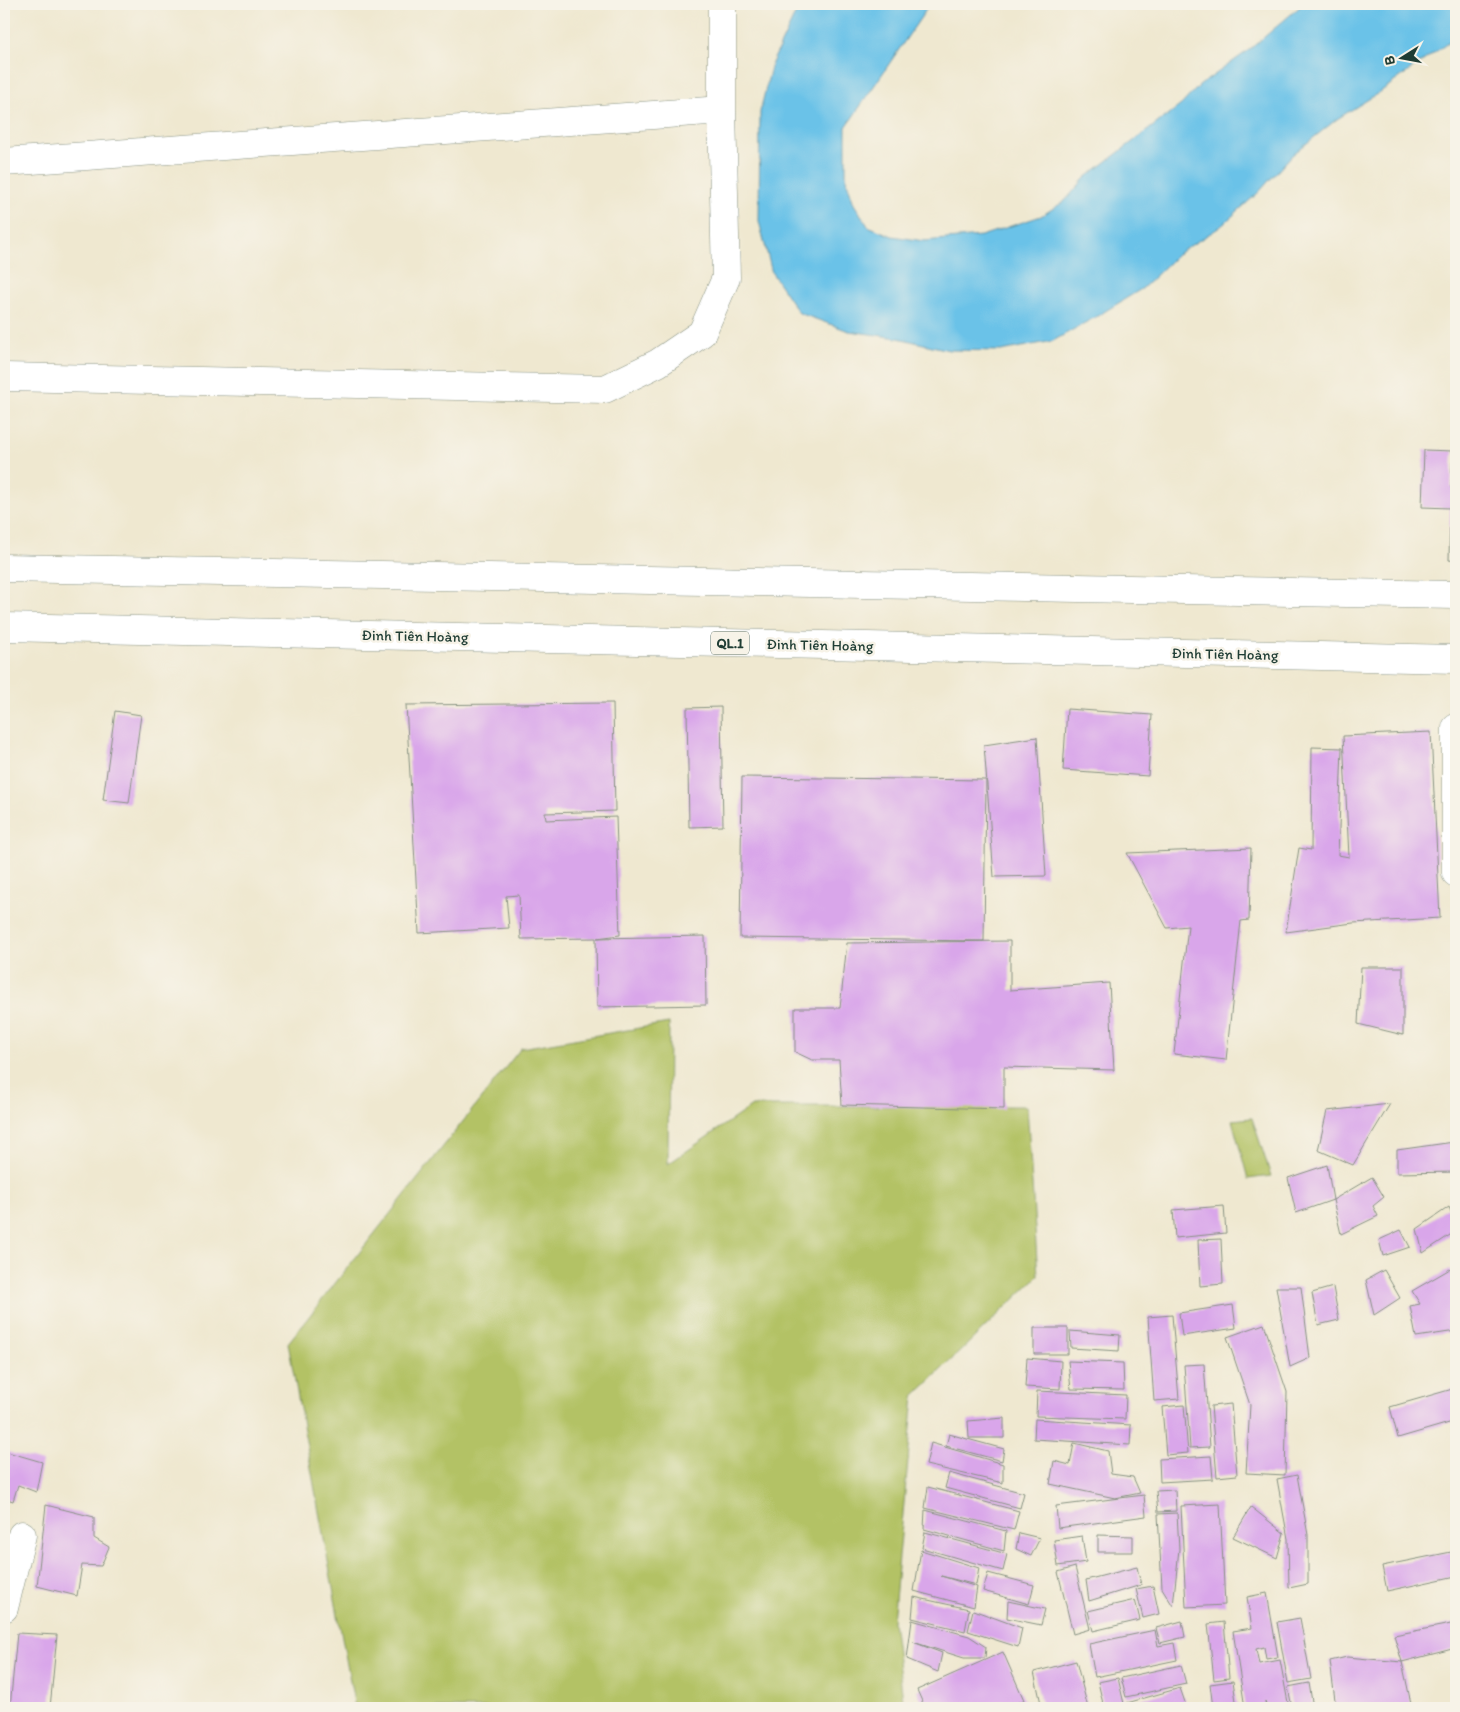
<svg xmlns="http://www.w3.org/2000/svg" width="1460" height="1712" viewBox="0 0 1460 1712" font-family="Itim,sans-serif">
<style>
.green{fill:#b3c265;stroke:#69804c}
.water{fill:#6bc2e8;stroke:#45808e}
.building{fill:#d9a6ea}
.lines{fill:none;stroke-linecap:round;stroke-linejoin:round}
.street-casing{stroke:#879282;stroke-width:29}
.highway-casing{stroke:#879282;stroke-width:29}
.street{stroke:#fff;stroke-width:28}
.highway{stroke:#fff;stroke-width:28}
.labels{text-anchor:middle;dominant-baseline:central;stroke-width:5;stroke-linejoin:round;paint-order:stroke}
.shield{fill:#f7f3e8;stroke:#60746a;stroke-width:1}
.shield-label{font-size:14px;font-weight:bold;fill:#1f3d34}
.street-label{font-size:15px;fill:#1f3d34;stroke:#f7f3e8}
</style>
<rect width="100%" height="100%" fill="#f7f3e8"/>
<filter id="ink" filterUnits="userSpaceOnUse"><feTurbulence type="fractalNoise" baseFrequency=".02" numOctaves="2"/><feDisplacementMap in="SourceGraphic" scale="10" xChannelSelector="R" yChannelSelector="G"/><feConvolveMatrix kernelMatrix="1 2 1 2 8 2 1 2 1" color-interpolation-filters="sRGB"/></filter>
<filter id="wash" filterUnits="userSpaceOnUse"><feTurbulence type="fractalNoise" baseFrequency=".0096" numOctaves="4" result="noise"/><feDisplacementMap in="SourceGraphic" scale="20" xChannelSelector="R" yChannelSelector="G"/><feGaussianBlur stdDeviation="1.12" result="paint"/><feColorMatrix in="noise" values="0 0 0 0 0 0 0 0 0 0 0 0 0 0 0 0 0 1.4 0 .05"/><feComposite in="paint" operator="in"/></filter>
<g filter="url(#wash)">
<rect width="100%" height="100%" fill="#efe8d0"/>
<path class="green" d="M669 1023 668 1164 752 1106H1027L1038 1276 914 1396 893 1621 904 1708H355L288 1343 521 1048Z
M1252 1118 1271 1176 1248 1179 1232 1120Z"/>
<path class="water" d="M800 4H930L846 127V179L854 204 868 226 892 236 924 241 981 236 1041 216 1065 201 1085 178 1181 105 1199 86 1249 50 1303 4H1456V37L1380 92 1337 119 1292 155 1259 192 1220 227 1179 253 1143 288 1099 315 1053 341 1001 351 949 350 898 338 849 331 799 313 772 273 759 221 760 112 772 63Z"/>
<g id="blocks">
<path class="building" d="M1424 450 1453 451 1451 488H1456V561L1449 560 1450 508 1422 507Z
M613 703 615 811 545 813 546 820 616 817 620 935 597 938 705 936 706 1005 597 1007 596 938 521 939 519 895 506 896 509 928 419 933 406 705Z
M721 707 723 826 689 827 687 708Z
M1067 709 1152 715 1148 776 1063 770Z
M115 711 141 715 129 803 103 800Z
M1431 732 1440 918 1353 923 1286 932 1299 848 1311 850 1312 747 1342 748 1338 855 1349 857 1343 736Z
M1037 737 1046 876 994 877 984 745Z
M742 777 986 780 984 941 740 938Z
M1251 848 1249 920 1241 921 1226 1060 1174 1054 1188 926 1167 928 1127 853Z
M1010 941V990L1109 983 1114 1070 1004 1067V1109L842 1105 839 1060H812L795 1052V1008H840L847 943Z
M1361 967H1403V1035L1358 1024Z
M1390 1104 1353 1165 1318 1150 1327 1111Z
M1454 1142 1456 1172 1397 1173V1150Z
M1327 1165 1333 1200 1296 1213 1288 1178Z
M1372 1177 1384 1197 1373 1206 1378 1216 1341 1234 1333 1200Z
M1224 1206 1226 1233 1175 1238 1173 1210Z
M1449 1207 1456 1224V1231L1423 1253 1417 1229Z
M1401 1230 1410 1247 1383 1256 1379 1240Z
M1221 1239 1223 1284 1200 1286 1198 1240Z
M1450 1269 1456 1281V1331L1416 1337 1410 1306 1420 1304 1412 1291Z
M1384 1270 1400 1298 1374 1315 1366 1280Z
M1276 1287H1301L1310 1358 1290 1367Z
M1333 1287 1339 1320 1318 1325 1312 1293Z
M1233 1305 1236 1328 1182 1336 1179 1313Z
M1172 1315 1179 1399 1154 1401 1148 1317Z
M1264 1324 1287 1392 1285 1475 1246 1473 1250 1405 1227 1337Z
M1034 1328H1068V1354H1034Z
M1070 1331 1120 1335 1119 1351 1071 1348Z
M1027 1358 1061 1361 1060 1389 1025 1387Z
M1068 1361 1123 1363 1124 1390 1071 1389Z
M1204 1364 1210 1447 1190 1448 1184 1365Z
M1456 1388V1421L1398 1438 1390 1407Z
M1037 1391 1126 1395 1125 1419 1036 1416Z
M1231 1404 1237 1475 1217 1477 1211 1406Z
M1184 1405 1188 1453 1166 1455 1162 1407Z
M1004 1418V1438H969L968 1421Z
M1035 1419 1131 1425 1130 1445 1034 1439Z
M949 1434 1004 1449 1002 1461 946 1446Z
M931 1443 1003 1464V1483L926 1465Z
M1074 1443 1108 1451 1111 1474 1133 1477 1140 1493 1115 1498 1050 1484 1054 1461 1070 1465Z
M4 1451 42 1462 36 1492 18 1485 13 1501 4 1498Z
M1211 1456 1213 1479 1160 1482 1159 1459Z
M949 1473 1024 1493 1020 1508 945 1488Z
M1297 1475 1308 1535V1584L1289 1588 1288 1539 1277 1479Z
M928 1487 1019 1511 1014 1530 925 1508Z
M1175 1490 1176 1511 1158 1512 1156 1491Z
M1144 1495 1146 1516 1058 1528 1056 1506Z
M1220 1504 1225 1605 1186 1607 1181 1506Z
M46 1505 94 1517V1538L109 1547 101 1566 82 1565 77 1596 37 1586Z
M1251 1507 1284 1533 1277 1558 1233 1537Z
M925 1510 1006 1531 1004 1551 924 1529Z
M1177 1513 1179 1549 1173 1606 1162 1588 1158 1514Z
M925 1532 1007 1554 1003 1571 922 1548Z
M1019 1533 1040 1538 1031 1556 1016 1549Z
M1098 1535 1133 1536V1552H1098Z
M1082 1536 1086 1562 1058 1566 1054 1540Z
M921 1550 979 1568 976 1585 941 1576 977 1587 974 1607 914 1591Z
M1456 1551V1576L1387 1591 1382 1566Z
M1075 1567 1090 1629 1073 1634 1058 1572Z
M1137 1567 1141 1585 1089 1601 1086 1580Z
M988 1573 1034 1585 1029 1604 983 1591Z
M1153 1586 1159 1614 1143 1618 1136 1589Z
M1267 1593 1278 1657 1266 1659 1264 1647 1256 1649 1259 1664 1280 1660 1289 1708H1267L1265 1701 1266 1708H1245L1233 1631 1252 1628 1247 1597Z
M914 1597 969 1609 965 1631 912 1618Z
M1135 1600 1140 1620 1093 1631 1088 1611Z
M1008 1601 1045 1609 1041 1625 1007 1618Z
M973 1610 1022 1628 1018 1647 968 1631Z
M1300 1618 1311 1679 1288 1683 1277 1622Z
M912 1620 969 1636 986 1647 985 1658H964L913 1642 942 1653 938 1672 907 1659Z
M1182 1621 1185 1637 1160 1643 1156 1628Z
M1224 1622 1229 1678 1214 1680 1208 1624Z
M1456 1623V1648L1402 1662 1394 1635Z
M1155 1630 1158 1646 1174 1643 1177 1660 1095 1677 1089 1644Z
M17 1633 57 1635 50 1708H10Z
M1003 1652 1024 1700 1006 1708H925L917 1690Z
M1347 1657 1402 1662 1412 1708H1336L1330 1661Z
M1076 1661 1088 1708H1042L1034 1672Z
M1181 1665 1186 1684 1126 1697 1121 1678Z
M1118 1678 1125 1708H1104L1098 1682Z
M1233 1681 1237 1708H1213L1210 1684Z
M1309 1683 1313 1708H1292L1288 1687Z
M1180 1688 1187 1708H1128L1127 1703Z
M1028 1701 1031 1708H1019L1018 1706Z"/>
</g>
</g>
<g filter="url(#ink)">
<use href="#blocks" fill-opacity="0" stroke="#879282" stroke-width="1"/>
<g class="lines">
<g class="street-casing">
<path id="street" d="M4 162 722 110
M4 377 605 389 658 363 702 333 726 278 722 110V4
M1456 728V873
M4 1608 22 1535"/>
</g>
<g class="highway-casing">
<path id="highway" d="M4 568 1456 595
M4 627 1456 659"/>
</g>
<use href="#street" class="street"/>
<use href="#highway" class="highway"/>
</g>
</g>
<g class="labels">
<rect class="shield" x="711" y="631.5" width="38" height="23" rx="4"/>
<g class="shield-label">
<text x="730" y="643">QL.1</text>
</g>
<g class="street-label">
<text transform="translate(415 636) rotate(1)">Đinh Tiên Hoàng</text>
<text transform="translate(820 645) rotate(1)">Đinh Tiên Hoàng</text>
<text transform="translate(1225 654) rotate(1)">Đinh Tiên Hoàng</text>
</g>
</g>
<rect width="1460" height="1712" fill="none" stroke="#f7f3e8" stroke-width="20"/>
<g transform="translate(1402 58) rotate(259)" stroke="#f7f3e8" stroke-width="4" paint-order="stroke">
<path d="M0-4L9 19L0 12L-9 19Z" fill="#1f3d34"/>
<text y="-8" font-size="14" font-weight="bold" text-anchor="middle" fill="#1f3d34">B</text>
</g>
</svg>
